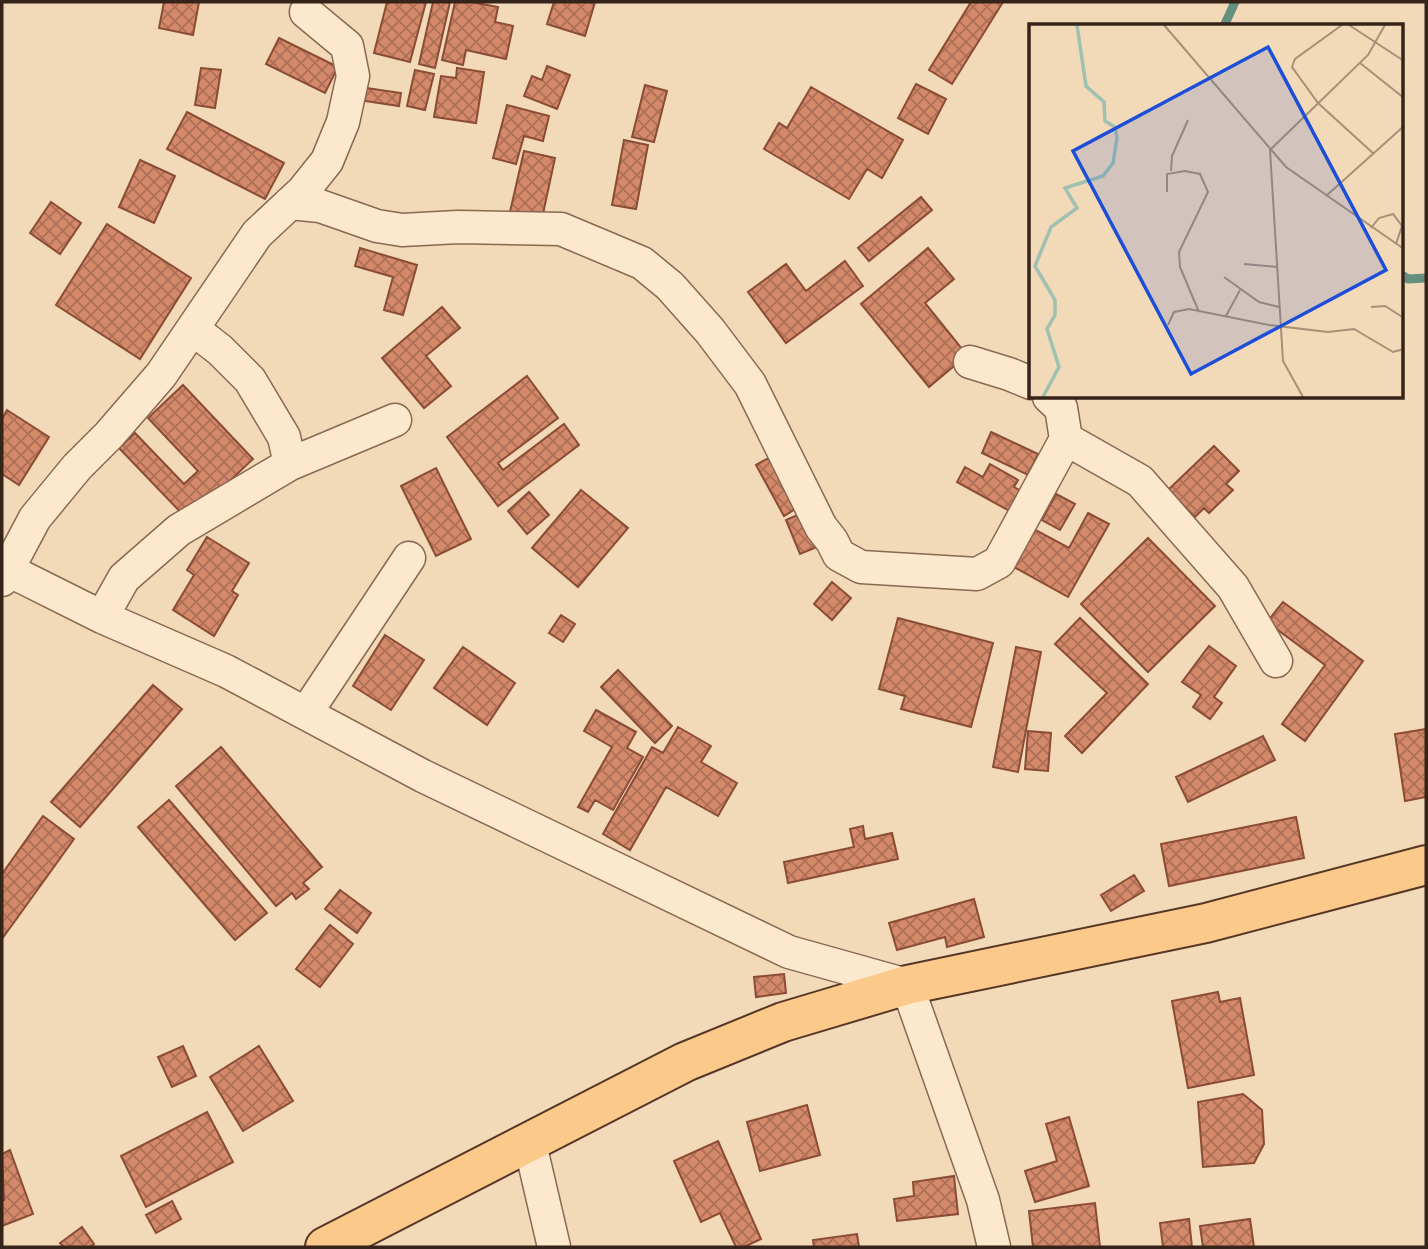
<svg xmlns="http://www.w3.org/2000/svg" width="1428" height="1249" viewBox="0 0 1428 1249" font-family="Spectral,serif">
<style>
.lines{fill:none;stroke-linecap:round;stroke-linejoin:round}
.stream{stroke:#658f7f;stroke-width:9}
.building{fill:url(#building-cross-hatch);stroke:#8a4c35;stroke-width:2}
.minor-casing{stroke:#896852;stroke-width:35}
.major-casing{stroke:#563727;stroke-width:42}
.minor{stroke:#fce8cc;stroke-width:32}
.major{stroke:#fbca8a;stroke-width:38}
.inset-river{fill:none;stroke:#9ec1b2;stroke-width:3.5}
.inset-road{fill:none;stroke:#a79078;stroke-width:2}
.view{fill:#1d4ed8;fill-opacity:0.15;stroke:#1d4ed8;stroke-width:3.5}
.inset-edge{fill:none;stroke:#362319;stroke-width:3.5}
</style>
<defs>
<pattern id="building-cross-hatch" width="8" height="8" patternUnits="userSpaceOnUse" patternTransform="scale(1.75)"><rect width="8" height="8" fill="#d4896a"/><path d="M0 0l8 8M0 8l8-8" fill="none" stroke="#ad7056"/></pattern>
</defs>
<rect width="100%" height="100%" fill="#f2d9b8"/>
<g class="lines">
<path class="stream" d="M1224 26 1235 2
M1402 275 1408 279 1426 278"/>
</g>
<path class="building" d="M164 2H199L193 35 159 28Z
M387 2H426L410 62 374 53Z
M433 2H450L435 68 419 64Z
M455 2H472L498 7 495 22 513 26 506 59 466 50 463 65 442 60Z
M554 2H595L585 36 547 24Z
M971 2H1003L952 84 929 70Z
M279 38 338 67 325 93 266 64Z
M547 66 570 75 557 109 524 96 532 76 542 80Z
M201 68 221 70 215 108 195 105Z
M457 68 484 72 476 123 434 117 441 76 456 78Z
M415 70 434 74 425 110 407 106Z
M916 84 946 99 928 134 898 118Z
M645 85 667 91 654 142 632 137Z
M360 87 401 93 399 106 358 100Z
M811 87 903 140 882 178 867 169 849 199 764 149 779 123 787 128Z
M507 105 549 116 543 141 524 136 516 164 493 158Z
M187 112 284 163 265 199 167 149Z
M624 140 648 145 636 209 612 205Z
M524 151 555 158 541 223 509 216Z
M140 160 175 176 154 223 119 207Z
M921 197 932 210 869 261 858 248Z
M51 202 81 223 60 254 30 233Z
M107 224 191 278 140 359 56 305Z
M360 248 417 265 403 315 384 310 393 277 355 266Z
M928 248 954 279 925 303 967 355 929 387 861 304Z
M845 261 863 286 786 343 748 292 786 264 806 291Z
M442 307 460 328 426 356 451 386 424 408 382 358Z
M527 376 558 418 498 463 503 470 564 424 579 445 498 506 447 437Z
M183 385 253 459 188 520 119 448 135 433 184 484 198 471 148 418Z
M7 410 49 437 19 485 2 474V419Z
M991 432 1038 454 1028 475 982 453Z
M1214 446 1239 471 1226 484 1233 490 1209 513 1204 508 1195 517 1168 490Z
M772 456 800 506 784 516 756 465Z
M990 464 1018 480 1014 487 1026 494 1015 514 957 482 965 467 983 477Z
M436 468 471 539 436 556 401 486Z
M581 490 628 528 578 587 532 548Z
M529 492 549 515 527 534 508 511Z
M1056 494 1075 504 1060 530 1042 520Z
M802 513 817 547 800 554 786 520Z
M1088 513 1109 524 1068 597 1012 566 1032 528 1069 548Z
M207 537 249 563 232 591 238 595 214 636 173 610 194 575 187 570Z
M1148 538 1215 606 1148 672 1081 604Z
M832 582 851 598 832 620 814 604Z
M1283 602 1363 661 1305 741 1282 724 1325 665 1267 622Z
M561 615 575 624 563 642 549 633Z
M898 618 993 643 971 727 901 709 905 696 879 689Z
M1080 618 1148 684 1082 753 1065 736 1107 693 1055 644Z
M385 635 424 660 391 710 353 686Z
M1209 646 1236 666 1214 697 1222 703 1210 719 1193 707 1201 695 1182 682Z
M463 647 515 683 487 725 434 688Z
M1016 647 1041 652 1018 772 993 767Z
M618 670 672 726 655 743 601 687Z
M153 685 182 709 80 827 51 802Z
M596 710 636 732 627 748 643 757 613 810 595 800 588 812 578 807 612 747 584 731Z
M678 727 711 746 701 762 737 783 718 816 666 787 630 850 603 834 652 747 663 753Z
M1426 729V797L1405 801 1395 734Z
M1028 731 1051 733 1048 771 1025 769Z
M1263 736 1275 760 1188 802 1176 777Z
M221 747 322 867 303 883 309 889 296 899 292 893 276 906 176 786Z
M169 800 267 913 235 940 138 827Z
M43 816 74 839 2 939V874Z
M1296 817 1304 858 1169 886 1161 844Z
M863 826 865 839 892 833 898 859 788 883 784 862 854 847 850 829Z
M1134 875 1144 891 1111 911 1101 895Z
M340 890 371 913 357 933 325 909Z
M974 899 984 937 947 947 945 937 897 950 889 923Z
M330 925 353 944 320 987 296 969Z
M784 974 786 993 756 997 754 977Z
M1218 992 1220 1002 1240 998 1254 1075 1188 1088 1172 1001Z
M183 1046 196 1076 172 1087 158 1057Z
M259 1046 293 1101 243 1131 210 1077Z
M1243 1094 1262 1110 1264 1144 1254 1163 1203 1167 1198 1102Z
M807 1105 820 1155 760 1171 747 1122Z
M207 1112 233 1162 146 1207 121 1156Z
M1069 1117 1089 1186 1035 1202 1025 1171 1057 1161 1046 1124Z
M718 1141 761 1239 744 1247H736L720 1213 701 1222 674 1161Z
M10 1150 33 1214 2 1226V1200H4L2 1154Z
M954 1176 958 1214 897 1221 894 1199 914 1196 913 1182Z
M172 1201 181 1219 156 1233 146 1215Z
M1095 1203 1100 1247H1033L1029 1211Z
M1189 1219 1192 1247H1163L1160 1223Z
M1250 1219 1254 1247H1203L1200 1226Z
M82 1227 94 1244 90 1247H64L60 1243Z
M857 1234 859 1247H814L813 1240Z"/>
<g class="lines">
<g class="minor-casing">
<path id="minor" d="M290 203 320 206 377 226 402 230 458 227 561 229 642 263 670 286 710 331 750 384 821 527 832 541 839 555 861 567 977 574 999 562 1066 439 1061 408 1049 397
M193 329 220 350 250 380 284 437 290 464
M970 362 1009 374 1031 383
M1066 439 1140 481 1233 587 1276 661
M2 567 102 617 226 671 423 776 789 952 907 985 983 1200 994 1247
M2 580 35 518 77 467 109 435 161 375 257 234 303 191 327 161 343 122 353 76 347 46 306 12
M102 617 124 578 179 530 290 464 395 420
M306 713 409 558
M530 1144 554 1247"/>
</g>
<g class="major-casing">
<path id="major" d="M325 1247 685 1062 783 1022 907 985 1206 923 1426 865"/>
</g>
<use href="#minor" class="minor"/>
<use href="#major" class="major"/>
</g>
<g transform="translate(1029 24)">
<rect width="374" height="374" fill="#f2d9b8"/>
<path class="inset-river" d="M14 373 30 343 18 305 26 291V276L6 242 22 203 48 184 36 164 74 152 84 139 88 114 86 103 76 97 75 78 57 62 48 1"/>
<path class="inset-road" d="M135 1 257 143 375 225M313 1 266 35 263 43 289 79 345 130M320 1 375 37M331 39 375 74M142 147 143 132 159 96M138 168V150L156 147 171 150 179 168 150 228 151 243 170 288M297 172 375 102M342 204 350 194 364 190 373 202 367 220M215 240 248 243M195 253 230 278 250 283M342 283 356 282 375 294M197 292 211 266M139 301 145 288 160 285 240 301 299 308 325 305 364 328 375 325M274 373 254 337 241 126 339 31 356 1"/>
<path class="view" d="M239 23 357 246 162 350 44 127Z"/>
<rect width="374" height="374" class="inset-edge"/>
</g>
<rect width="1428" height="1249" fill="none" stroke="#362319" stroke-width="7"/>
</svg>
